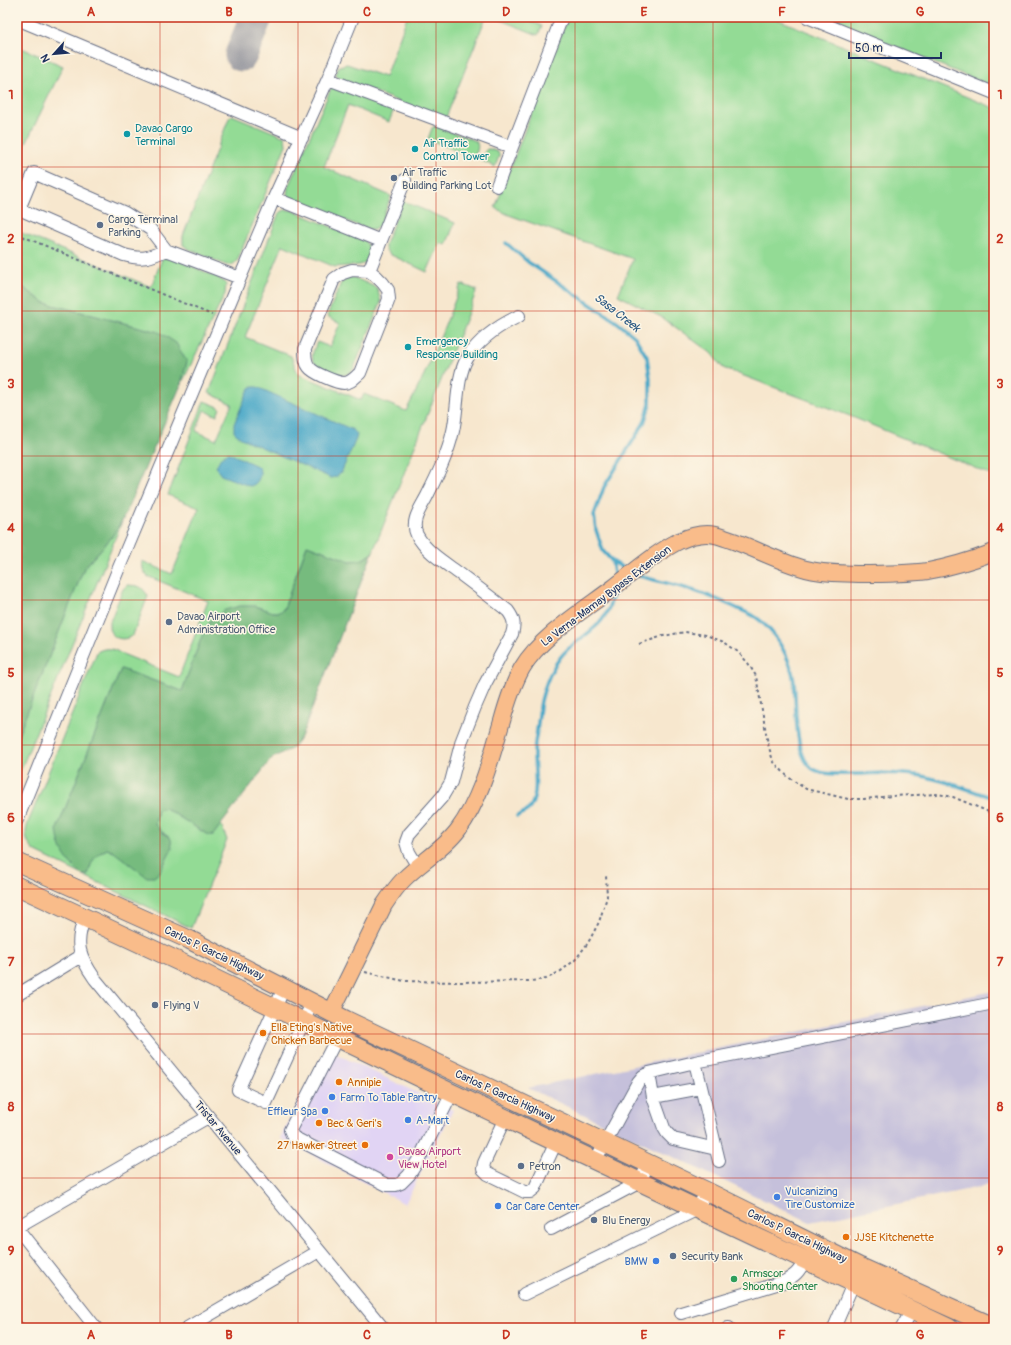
<svg xmlns="http://www.w3.org/2000/svg" width="1011" height="1345" viewBox="0 0 1011 1345" font-family="Pangolin,sans-serif">
<style>
.built{fill:#e1d4f4}
.industrial{fill:#c5c0db}
.green{fill:#93db95;stroke:#57857a}
.forest{fill:#76bb7e;stroke:#48756e}
.water{fill:#49a8c8;stroke:#326c93}
.lines{fill:none;stroke-linecap:round;stroke-linejoin:round}
.stream{stroke:#49a8c8;stroke-width:3.5}
.taxiway{stroke:#898b96;stroke-width:33}
.minor-casing{stroke:#686f85;stroke-width:14}
.major-casing{stroke:#686f85;stroke-width:18}
.highway-casing{stroke:#686f85;stroke-width:20}
.path{stroke:#686f85;stroke-width:2;stroke-dasharray:3 3;stroke-linecap:butt}
.minor{stroke:#fff;stroke-width:12}
.major{stroke:#f9bc8a;stroke-width:16}
.highway{stroke:#f9bc8a;stroke-width:18}
.grid{fill:none;stroke:#c8321e;stroke-width:1;stroke-opacity:0.55}
.culture-dot{fill:#0f9aa8;stroke:#fcf5e5;stroke-width:1.5}
.service-dot{fill:#5c6f8a;stroke:#fcf5e5;stroke-width:1.5}
.food-dot{fill:#e8710a;stroke:#fcf5e5;stroke-width:1.5}
.shop-dot{fill:#3f7fe0;stroke:#fcf5e5;stroke-width:1.5}
.hotel-dot{fill:#d1479c;stroke:#fcf5e5;stroke-width:1.5}
.leisure-dot{fill:#2e9e5b;stroke:#fcf5e5;stroke-width:1.5}
.labels{text-anchor:middle;dominant-baseline:central;stroke-width:3;stroke-linejoin:round;paint-order:stroke}
.culture-label{font-size:11px;fill:#0d838f;stroke:#fcf5e5;text-anchor:start}
.service-label{font-size:11px;fill:#4e5e75;stroke:#fcf5e5;text-anchor:start}
.street-label{font-size:11px;fill:#1b2f5e;stroke:#fcf5e5}
.food-label{font-size:11px;fill:#c56008;stroke:#fcf5e5;text-anchor:start}
.shop-label{font-size:11px;fill:#366cbe;stroke:#fcf5e5;text-anchor:start}
.hotel-label{font-size:11px;fill:#b23c85;stroke:#fcf5e5;text-anchor:start}
.leisure-label{font-size:11px;fill:#27864d;stroke:#fcf5e5;text-anchor:start}
.water-label{font-size:12px;font-style:italic;fill:#2b5983;stroke:#fcf5e5}
.neatline{fill:none;stroke:#c8321e;stroke-width:1.5}
.grid-label{font-size:13px;text-anchor:middle;font-weight:bold;fill:#c8321e}
</style>
<rect width="100%" height="100%" fill="#fcf5e5"/>
<filter id="ink" filterUnits="userSpaceOnUse"><feTurbulence type="fractalNoise" baseFrequency=".025" numOctaves="2"/><feDisplacementMap in="SourceGraphic" scale="8" xChannelSelector="R" yChannelSelector="G"/><feConvolveMatrix kernelMatrix="1 2 1 2 8 2 1 2 1" color-interpolation-filters="sRGB"/></filter>
<filter id="wash" filterUnits="userSpaceOnUse"><feTurbulence type="fractalNoise" baseFrequency=".012" numOctaves="4" result="noise"/><feDisplacementMap in="SourceGraphic" scale="16" xChannelSelector="R" yChannelSelector="G"/><feGaussianBlur stdDeviation="0.9" result="paint"/><feColorMatrix in="noise" values="0 0 0 0 0 0 0 0 0 0 0 0 0 0 0 0 0 1.4 0 .05"/><feComposite in="paint" operator="in"/></filter>
<g filter="url(#wash)">
<rect width="100%" height="100%" fill="#f7e7ce"/>
<path class="built" d="M326 1049 453 1110 405 1204 280 1138Z"/>
<path class="industrial" d="M994 991V1184L810 1222 528 1088Z"/>
<path class="green" d="M407 17H486L445 120 337 77 336 74 339 66 347 64 385 77Z
M493 17H520L542 26 538 35Z
M568 17H772L994 108V476L850 416 723 368 711 353 663 318 618 295 633 259 509 215 495 208Z
M823 17H994V87Z
M17 46 63 66 17 162Z
M332 86 394 109 389 122 348 105 324 167 391 196 380 225 374 230 367 229 291 199 287 194 288 187Z
M232 115 285 137 286 145 237 261 232 265H226L189 249 183 245V236L229 118Z
M435 126 476 141C480 148 476 152 474 158L428 139 432 128Z
M487 149H491L499 153V156L495 167 481 160 485 151Z
M403 201 455 223 446 245 440 243 427 272 389 254 385 249V244Z
M285 210H291L365 241 371 251 367 262 360 265 335 267 283 245 245 337 291 356 298 374 361 400 364 394 406 411C428 370 445 327 461 284L477 290 372 554 361 560 350 561 307 545 284 608 280 612H273L267 610 202 636 182 691 121 669 57 829 88 875C91 861 94 855 107 849L114 852 171 839 162 832 155 824 158 810 165 808 208 835H213L221 824 227 840 191 928 34 851C26 841 24 835 28 823L97 652C105 647 113 648 120 653L179 677 208 601 147 576 143 569 142 561 172 574 199 508 168 495 204 401 219 407 220 408 217 416 204 410 196 431 216 440 232 404 209 393 277 218 279 213Z
M17 231 151 287 162 259 170 257 217 277 226 283 225 294 180 387 187 362 159 332 45 303 17 283Z
M353 277 377 288 381 302 354 368C351 372 349 374 344 375 336 376 316 367 313 360 311 354 315 347 317 342L330 347 340 323 327 316 341 283 347 278Z
M123 519 17 779V738L84 568 111 538Z
M127 585C139 586 141 585 148 596L133 635C123 643 108 638 109 624L123 589Z"/>
<path class="forest" d="M17 283 45 303 159 332 176 343 187 362 180 387 123 519 111 538 84 568 17 738Z
M307 545 350 561 361 560 372 554 301 737 293 748 272 758 213 835H208L165 808 158 810 155 824 162 832 171 839 172 849 160 872 154 877H147L114 852 107 849C94 855 91 862 88 875H82C66 860 59 851 57 829L121 669 182 691 202 636 211 620 225 610 240 606H255L273 612H280L284 609Z"/>
<path class="water" d="M251 387H257L353 430 357 434 356 439 341 473 336 477 331 478 241 438 234 432V424L248 391Z
M229 453 257 466C264 472 258 486 249 486L221 475 218 471 216 466C220 460 221 454 229 453Z"/>
<g class="lines">
<path class="stream" d="M506 243 528 262 618 323 635 337 647 357 650 379V404L644 423 604 487 594 515 596 530 603 551 612 561 628 571
M612 561 615 580
M637 575C651 580 665 582 678 586 697 591 715 598 732 606 740 610 749 613 757 618 776 632 791 659 794 682 797 704 793 755 813 769 824 776 848 774 861 774 879 773 898 773 916 775 943 779 968 790 994 798
M517 816C522 814 529 811 531 806 539 791 534 770 534 754 534 746 536 738 537 730 539 719 539 707 542 697 547 678 554 662 568 649 590 629 606 627 613 594"/>
<path class="taxiway" d="M241 55 256 17"/>
</g>
</g>
<g filter="url(#ink)">
<g class="lines">
<g class="minor-casing">
<path id="minor" d="M807 17 994 93
M17 19 302 138
M328 79 511 147
M497 186 562 17
M274 198 381 241
M166 250C149 258 142 260 124 255L19 209 34 173 125 213 150 229 166 250 240 278
M352 270 369 271 376 276 383 283 388 290 389 299 360 373C355 377 351 383 344 383 337 383 313 373 309 367 305 362 305 355 305 349L334 279 343 273Z
M369 271 405 180
M17 820 118 570 240 278 274 198 328 79 353 17
M418 867 409 852 406 842 409 834 442 797 451 782 462 740 475 707 485 684 512 634C515 624 514 619 508 611 492 598 476 586 460 574 445 563 426 552 417 535 410 521 421 508 427 496 437 476 448 454 453 431 458 410 456 375 468 357 480 338 498 326 519 316
M85 917C74 944 79 956 95 979L383 1328
M284 988 238 1090 266 1103 312 1003
M17 995 81 956
M346 1020 290 1130 293 1137 387 1185H396L401 1183 409 1175 419 1159 452 1093
M695 1062 719 1161
M649 1073 653 1097 664 1128 667 1133 673 1139 716 1149
M653 1097 701 1088
M505 1118 484 1163 483 1169 488 1174 525 1192H530L535 1188 556 1142
M595 1161 638 1082 643 1076 649 1073 695 1062 994 1003
M17 1227 208 1117
M17 1228 96 1328
M551 1229 640 1182 648 1164
M524 1294 698 1209 706 1191
M681 1313 783 1282C795 1276 799 1272 805 1260
M17 1327 18 1328
M187 1328 319 1251
M728 1328H729
M834 1328 856 1277
M902 1328 912 1310"/>
</g>
<g class="major-casing">
<path id="major" d="M331 1013 384 905C390 896 396 887 404 879 421 862 443 850 458 830 481 799 491 758 502 721 507 703 513 684 522 668 540 637 584 610 613 588 634 572 655 553 679 541 690 536 703 532 715 535 746 543 775 561 806 569 823 574 841 573 859 574 881 574 905 574 928 571 950 567 973 560 994 552"/>
</g>
<g class="highway-casing">
<path id="highway" d="M17 862 190 940 346 1020 706 1191 860 1267 994 1327
M17 886 180 962 452 1093 949 1328"/>
</g>
<path class="path" d="M17 234 212 315
M639 644 663 636 685 632 706 635 724 642 738 652 748 663 756 676 768 744 773 761 788 777 806 789 848 799H864L891 796 938 794 953 797 994 814
M365 972 404 981 458 982 531 981 546 979 561 971 575 960 588 943 599 922 607 897 606 875"/>
<use href="#minor" class="minor"/>
<use href="#major" class="major"/>
<use href="#highway" class="highway"/>
</g>
</g>
<path class="grid" d="M160 17V1328M298 17V1328M436 17V1328M575 17V1328M713 17V1328M851 17V1328M17 167H994M17 311H994M17 456H994M17 600H994M17 745H994M17 889H994M17 1034H994M17 1178H994"/>
<g class="culture-dot">
<circle cx="127" cy="134" r="4"/>
<circle cx="415" cy="149" r="4"/>
<circle cx="408" cy="347" r="4"/>
</g>
<g class="service-dot">
<circle cx="394" cy="178" r="4"/>
<circle cx="100" cy="225" r="4"/>
<circle cx="169" cy="622" r="4"/>
<circle cx="155" cy="1005" r="4"/>
<circle cx="521" cy="1166" r="4"/>
<circle cx="594" cy="1220" r="4"/>
<circle cx="673" cy="1256" r="4"/>
</g>
<g class="food-dot">
<circle cx="263" cy="1033" r="4"/>
<circle cx="339" cy="1082" r="4"/>
<circle cx="319" cy="1123" r="4"/>
<circle cx="365" cy="1145" r="4"/>
<circle cx="846" cy="1237" r="4"/>
</g>
<g class="shop-dot">
<circle cx="332" cy="1097" r="4"/>
<circle cx="325" cy="1111" r="4"/>
<circle cx="408" cy="1120" r="4"/>
<circle cx="777" cy="1197" r="4"/>
<circle cx="498" cy="1206" r="4"/>
<circle cx="656" cy="1261" r="4"/>
</g>
<circle class="hotel-dot" cx="390" cy="1157" r="4"/>
<circle class="leisure-dot" cx="734" cy="1279" r="4"/>
<g class="labels">
<g class="culture-label">
<text x="135" y="128">Davao Cargo<tspan x="135" dy="13">Terminal</tspan></text>
<text x="423" y="143">Air Traffic<tspan x="423" dy="13">Control Tower</tspan></text>
<text x="416" y="341">Emergency<tspan x="416" dy="13">Response Building</tspan></text>
</g>
<g class="service-label">
<text x="402" y="172">Air Traffic<tspan x="402" dy="13">Building Parking Lot</tspan></text>
<text x="108" y="219">Cargo Terminal<tspan x="108" dy="13">Parking</tspan></text>
<text x="177" y="616">Davao Airport<tspan x="177" dy="13">Administration Office</tspan></text>
<text x="163" y="1005">Flying V</text>
<text x="529" y="1166">Petron</text>
<text x="602" y="1220">Blu Energy</text>
<text x="681" y="1256">Security Bank</text>
</g>
<g class="street-label">
<text transform="translate(606 596) rotate(-37)">La Verna-Mamay Bypass Extension</text>
<text transform="translate(214 953) rotate(26)">Carlos P. Garcia Highway</text>
<text transform="translate(505 1096) rotate(25)">Carlos P. Garcia Highway</text>
<text transform="translate(218 1128) rotate(50)">Tristar Avenue</text>
<text transform="translate(797 1236) rotate(26)">Carlos P. Garcia Highway</text>
</g>
<g class="food-label">
<text x="271" y="1027">Ella Eting's Native<tspan x="271" dy="13">Chicken Barbecue</tspan></text>
<text x="347" y="1082">Annipie</text>
<text x="327" y="1123">Bec &amp; Geri's</text>
<text x="357" y="1145" text-anchor="end">27 Hawker Street</text>
<text x="854" y="1237">JJSE Kitchenette</text>
</g>
<g class="shop-label">
<text x="340" y="1097">Farm To Table Pantry</text>
<text x="317" y="1111" text-anchor="end">Effleur Spa</text>
<text x="416" y="1120">A-Mart</text>
<text x="785" y="1191">Vulcanizing<tspan x="785" dy="13">Tire Customize</tspan></text>
<text x="506" y="1206">Car Care Center</text>
<text x="648" y="1261" text-anchor="end">BMW</text>
</g>
<g class="hotel-label">
<text x="398" y="1151">Davao Airport<tspan x="398" dy="13">View Hotel</tspan></text>
</g>
<g class="leisure-label">
<text x="742" y="1273">Armscor<tspan x="742" dy="13">Shooting Center</tspan></text>
</g>
<g class="water-label">
<text transform="translate(617 313) rotate(38)">Sasa Creek</text>
</g>
</g>
<rect width="1011" height="1345" fill="none" stroke="#fcf5e5" stroke-width="44"/>
<g transform="translate(54 54) rotate(243)" stroke="#fcf5e5" stroke-width="3" paint-order="stroke">
<path d="M0-3L7 15L0 10L-7 15Z" fill="#1b2f5e"/>
<text y="-6" font-size="11" font-weight="bold" text-anchor="middle" fill="#1b2f5e">N</text>
</g>
<path d="M849 52v6h92v-6" fill="none" stroke="#1b2f5e" stroke-width="2"/>
<text x="855" y="52" font-size="12" fill="#1b2f5e" stroke="#fcf5e5" stroke-width="3" paint-order="stroke">50 m</text>
<rect x="22" y="22" width="967" height="1301" class="neatline"/>
<g class="grid-label">
<text x="91" y="16">A</text>
<text x="229" y="16">B</text>
<text x="367" y="16">C</text>
<text x="506" y="16">D</text>
<text x="644" y="16">E</text>
<text x="782" y="16">F</text>
<text x="920" y="16">G</text>
<text x="11" y="99">1</text>
<text x="1000" y="99">1</text>
<text x="11" y="243">2</text>
<text x="1000" y="243">2</text>
<text x="11" y="388">3</text>
<text x="1000" y="388">3</text>
<text x="11" y="532">4</text>
<text x="1000" y="532">4</text>
<text x="11" y="677">5</text>
<text x="1000" y="677">5</text>
<text x="11" y="822">6</text>
<text x="1000" y="822">6</text>
<text x="11" y="966">7</text>
<text x="1000" y="966">7</text>
<text x="11" y="1111">8</text>
<text x="1000" y="1111">8</text>
<text x="11" y="1255">9</text>
<text x="1000" y="1255">9</text>
<text x="91" y="1339">A</text>
<text x="229" y="1339">B</text>
<text x="367" y="1339">C</text>
<text x="506" y="1339">D</text>
<text x="644" y="1339">E</text>
<text x="782" y="1339">F</text>
<text x="920" y="1339">G</text>
</g>
</svg>
